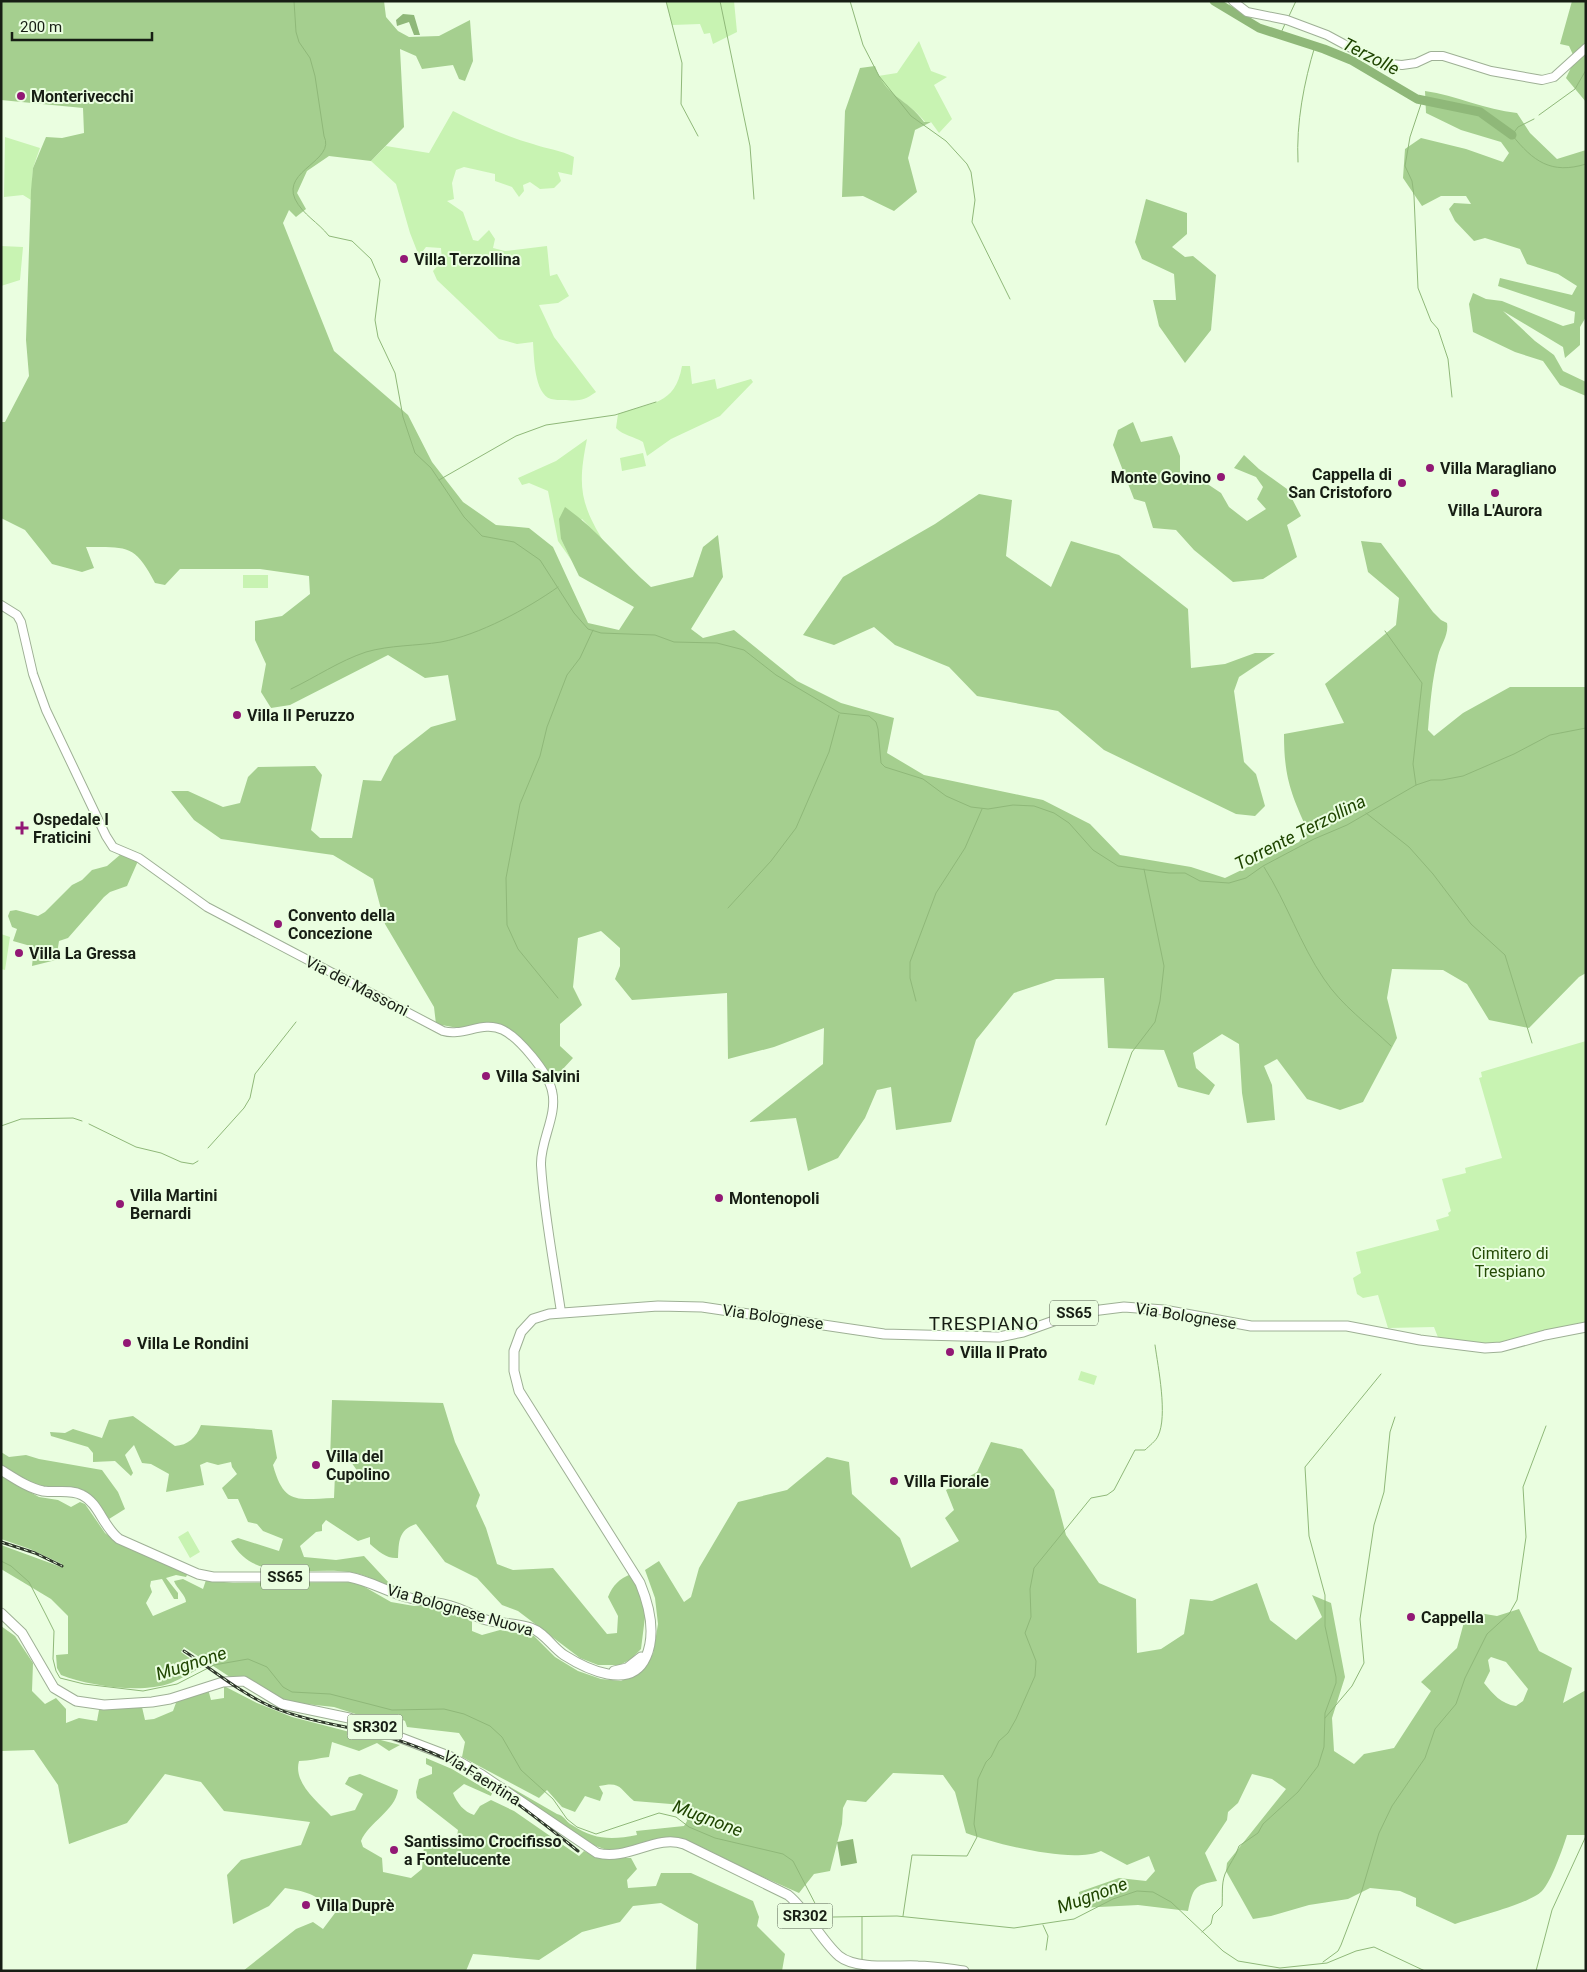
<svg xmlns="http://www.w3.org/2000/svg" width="1587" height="1972" viewBox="0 0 1587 1972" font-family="Roboto,sans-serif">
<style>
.green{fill:#c8f3b2}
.forest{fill:#a5cf8f;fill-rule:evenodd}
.water{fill:#8fb879}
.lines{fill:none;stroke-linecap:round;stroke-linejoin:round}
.stream{stroke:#8fb879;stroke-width:1}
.river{stroke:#8fb879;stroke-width:9}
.secondary-casing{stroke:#9eb095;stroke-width:10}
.primary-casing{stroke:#9eb095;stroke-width:11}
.secondary{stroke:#fff;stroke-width:8}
.primary{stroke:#fff;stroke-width:9}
.rail-casing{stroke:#30392c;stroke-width:3}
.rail{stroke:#eafee0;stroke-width:1;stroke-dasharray:4;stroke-linecap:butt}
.poi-dot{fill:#921875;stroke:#eafee0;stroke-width:2}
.labels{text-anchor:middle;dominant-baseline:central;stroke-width:4;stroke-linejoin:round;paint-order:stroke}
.shield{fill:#eafee0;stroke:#566151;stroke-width:1}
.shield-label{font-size:15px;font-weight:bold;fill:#171e14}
.poi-label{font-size:16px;font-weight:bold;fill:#171e14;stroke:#eafee0;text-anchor:start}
.street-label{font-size:16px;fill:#171e14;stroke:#eafee0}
.park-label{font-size:16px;fill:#244a05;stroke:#eafee0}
.water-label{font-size:18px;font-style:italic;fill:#1f4500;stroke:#eafee0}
.quarter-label{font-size:19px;letter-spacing:1px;fill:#171e14;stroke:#eafee0}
</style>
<rect width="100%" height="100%" fill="#eafee0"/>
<path class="green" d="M666 1H734L737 32 713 44 710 33 704 34 700 24 672 25Z
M919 41 931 71 947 77 934 85 952 119 939 133 931 122H925C912 104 888 96 878 76L897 73Z
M453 111C479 124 505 136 533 144 547 149 561 150 574 157L572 175 558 172 561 181 554 188 540 189 530 182 523 185 524 191 519 197 512 187 495 181V174L464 167 456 170 452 183 454 199 447 201 463 212 473 240 478 241 489 230 495 239 493 248 505 251 547 246 550 276 557 274 569 296 558 303 539 305 554 337 596 392C583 401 580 401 563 400 560 400 555 400 551 399 534 394 534 356 533 342L517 344 499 339 437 280 433 271 442 261 441 248 426 247 419 256 410 233 396 184 371 161 386 146 429 153Z
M5 137 40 148 33 168 31 200 23 195 4 197Z
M1 246 23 247 20 280 1 286Z
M682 366H690L692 384 715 379 717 389 751 379 753 382 720 416 671 439 647 456 643 442C633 436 624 436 616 428L618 414C651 402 675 406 682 366Z
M587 439C578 484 579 502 604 542L582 519 561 539 572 561 558 541 548 491 529 483 522 485 518 478 556 461Z
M643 453 646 466 622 471 620 458Z
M243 575H268V588H243Z
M1 934 10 937 5 970 1 969Z
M1586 1041V1324L1493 1345 1439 1340 1434 1327 1388 1328 1378 1295 1363 1298 1357 1294 1353 1278 1361 1273 1356 1252 1439 1230 1436 1220 1449 1216 1448 1213 1451 1211 1442 1179 1466 1173 1465 1168 1502 1158 1479 1078 1482 1077 1481 1072Z
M1081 1371 1097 1376 1094 1385 1078 1380Z
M188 1531 200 1552 190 1558 178 1537Z"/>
<path class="forest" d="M1 1H384L386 17 398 31 409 37 439 36 470 20 473 61 465 81 459 79 453 65 422 69 416 56 400 49 404 127 371 161 329 156 307 171 297 193 306 209 296 217 289 210 283 223 334 351 408 415 432 462 463 502 496 525 529 528 553 547 588 623 619 630 634 607 579 576 561 539 559 519 565 507C597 529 621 561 651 587L693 577 703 547 718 535 723 577 691 629 703 638 734 630 797 681 841 703 894 718 887 753 924 775 1043 800 1090 824 1120 855 1191 867 1225 878 1299 842 1307 829C1290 792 1284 775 1284 734L1344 723 1325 684 1396 625 1399 598 1368 572 1361 541 1381 543 1433 612 1441 620 1447 623C1449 635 1441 644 1438 656 1432 680 1430 705 1428 730L1434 736 1463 713 1510 687H1586V973L1579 977 1529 1028 1489 1020 1467 984 1443 970 1392 969 1387 998 1397 1038 1363 1102 1340 1110 1307 1099 1277 1059 1264 1066 1272 1085 1275 1120 1247 1123 1242 1093 1239 1044 1222 1034 1193 1053 1196 1068 1215 1085 1209 1095 1178 1087 1164 1050 1108 1048 1104 978 1056 979 1014 993 976 1040 951 1122 896 1130 891 1087 877 1090 865 1118 838 1158 808 1171 796 1118 749 1122 823 1064 824 1028 774 1047 728 1059 727 993 632 1000 615 979 620 966V948L601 931 578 938 573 987 582 1005 560 1024V1046L573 1058 551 1082 536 1055 496 1023 458 1028 436 1024 434 1007 385 924 373 879 333 855 221 839 194 820 171 791H188L223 807 240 803 248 777 258 767 315 766 322 775 311 830 320 838H352L363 780 381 781 394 756 431 727 456 720 448 675 425 678 388 655 290 705 271 708 261 692 266 664 255 640V621L282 616 310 594 309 576 260 569H180L165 585 155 583C135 544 127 547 86 547L94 568 82 572 52 564 25 530 1 518V422H5L29 376 26 340 31 190 33 168 46 137 62 138 84 133 83 108 1 100Z
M1572 1H1586V102L1566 78 1575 59 1569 46 1560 44Z
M875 66C885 97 907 98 924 122H931L915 130 908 158 917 192 894 211 863 196 842 197 845 111 860 68Z
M1425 91C1456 95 1485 110 1517 113L1530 133 1557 159 1586 150V317L1580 327V345L1565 358 1563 347 1503 311 1535 341 1554 355 1563 371 1586 382V396L1560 385 1543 361 1515 352 1473 332 1469 304 1473 293 1486 299 1502 301 1563 326 1574 323 1575 312 1498 286 1500 278 1572 295 1577 286 1558 274 1527 264 1520 249 1485 238 1474 241 1455 221 1449 209 1454 203 1471 204 1466 196H1441L1422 206 1403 178 1405 149 1421 138 1466 149 1503 162 1509 153 1501 142 1461 130 1426 113Z
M1146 199 1187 213V234L1172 247 1185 257 1193 256 1216 275 1211 330 1185 363 1159 326 1153 300H1176L1174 274 1142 259 1135 242Z
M1133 422 1141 442 1172 436 1180 456V475L1200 479 1221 493 1229 507 1247 521 1266 509 1257 499 1263 487 1256 477 1234 468 1244 455 1259 469 1287 489 1301 516 1287 525 1297 557 1263 579 1233 582 1194 550 1176 530 1153 528 1145 502 1134 499 1113 445 1118 430Z
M979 494 1012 500 1006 556 1051 587 1071 541 1119 555 1188 609 1191 668 1225 664 1255 653H1275L1239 677 1234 691 1244 762 1256 774 1265 806 1255 816 1236 814 1104 750 1058 711 977 696 949 667 895 645 874 627 834 645 803 635 843 577 935 524Z
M121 854 138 861 127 886 110 892 104 897 68 938 59 941 56 960 32 966 34 947 13 941 17 929 12 927 8 916 10 911 16 910 38 916 45 912 72 885 82 880 92 870 107 866Z
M332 1400 443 1403 455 1442 480 1495 476 1506 486 1528 497 1564 513 1570 553 1568 607 1634 617 1633 618 1616 608 1597C613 1585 619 1579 631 1574L641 1595 645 1617 641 1649 631 1659 620 1665H598L580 1658 518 1611 502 1605 477 1578 445 1562 416 1524C398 1530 399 1542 398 1558 387 1559 379 1552 370 1544V1537L358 1541 326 1520 322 1525V1531L316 1532 300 1546 304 1557 336 1560 364 1556 389 1583 405 1592C387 1588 373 1577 355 1573 313 1564 256 1587 231 1541L238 1538 279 1551 283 1539 263 1531 257 1524 248 1522 238 1499H228L222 1488 237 1474 232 1467 231 1462 218 1465 207 1462 200 1465 204 1485 166 1492 169 1474 151 1464 142 1463 134 1445 125 1455 133 1473 131 1476 115 1461 93 1462V1453L88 1447 51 1436 50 1432 65 1433 73 1429 102 1438 109 1420 133 1416 175 1446C188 1445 196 1438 201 1425L272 1430 277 1458 273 1465C284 1506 298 1499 334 1498L335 1474 361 1476 351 1462 330 1461Z
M991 1442 1022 1449 1054 1490 1066 1535 1099 1583 1136 1599 1137 1653 1161 1649 1184 1634 1190 1599 1212 1601 1257 1583 1270 1620 1296 1640 1322 1617 1312 1595 1331 1603 1345 1677 1332 1718 1334 1751 1354 1764 1364 1754 1394 1748 1431 1691 1421 1682 1457 1648 1467 1611 1497 1616 1519 1609 1539 1651 1572 1668 1563 1703 1586 1690V1835H1567C1563 1848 1551 1882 1542 1891 1529 1904 1475 1917 1455 1924L1416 1906V1898L1400 1891 1370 1888 1348 1899 1309 1905 1271 1916 1253 1919 1226 1871 1227 1863 1286 1789 1272 1779 1252 1774 1238 1803 1228 1812 1227 1820 1205 1853 1217 1881C1194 1885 1193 1888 1188 1911L1138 1905 1080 1908 1079 1892 1119 1878 1146 1881 1155 1871 1149 1856 1127 1865 1101 1851C1072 1864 996 1844 966 1833L955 1792 943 1775 893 1773 866 1802 847 1800 843 1808 842 1824 830 1871 814 1874 799 1893 684 1842 607 1850 593 1845 498 1780 557 1814C564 1815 566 1822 572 1825 594 1840 612 1840 637 1835L636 1831 684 1826 687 1821 683 1805 634 1801C619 1788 621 1781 599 1786L603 1793 600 1801 585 1796 575 1812 562 1807 547 1790 539 1798 462 1757 465 1742 459 1733 407 1727 405 1721 393 1716 371 1719 334 1707 287 1702 244 1677H230L184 1647 181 1652 202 1667C192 1672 181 1679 171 1683 141 1694 90 1686 61 1675L57 1668 56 1655 68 1654V1616L51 1599 1 1569V1545L61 1567 62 1564 30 1549 1 1539V1476L39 1497 58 1500 71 1507 80 1502 85 1504 105 1533 114 1540 188 1573 186 1577 176 1575 166 1578 178 1593V1599H174L162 1579 151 1581 150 1586 152 1592 146 1603 153 1616 186 1602C186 1595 177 1589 174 1581L183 1579 203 1589 206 1580 233 1583 356 1582 391 1602 414 1606 423 1605 472 1619V1631L482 1635 500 1630 534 1636 555 1657 578 1671 601 1679 621 1681 638 1672 653 1654 658 1624 655 1598 645 1570 659 1561 684 1602 691 1597 699 1568 738 1502 787 1490 827 1457 849 1462 852 1494 900 1538 911 1568 959 1541 945 1518 954 1510 946 1490 977 1472ZM1491 1657 1506 1662 1528 1689 1523 1701 1516 1706C1501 1704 1493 1694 1484 1683L1490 1671 1488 1660Z
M1 1452 9 1457 26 1455 39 1459 102 1470 118 1492 125 1509 109 1519C86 1480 73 1494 36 1485 24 1482 12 1472 1 1466Z
M1 1626 15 1636 33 1663 32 1691 45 1704 56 1698 66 1709V1723L79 1718 97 1721 99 1710 142 1707 145 1720 154 1719 173 1711 177 1700 208 1689 211 1700 224 1698V1686L257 1703 292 1717 400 1745 389 1751 377 1743 359 1751 332 1742 329 1757C318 1758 310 1761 299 1761 293 1783 317 1801 331 1816L355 1810 363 1794 345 1784 349 1777 360 1774 398 1790C395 1811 369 1822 361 1841L363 1847 382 1858 383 1872 411 1878 422 1869 424 1846 456 1844 458 1830 417 1798 416 1792 419 1779 432 1774V1767L426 1764V1758L452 1769 492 1793 491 1796 464 1784 453 1793C457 1803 464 1812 474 1815L480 1806 491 1800 514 1811 579 1856 584 1851 599 1858H631L637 1869 627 1880 628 1888 656 1886 661 1873H691L753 1901 759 1917 757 1926 785 1954 782 1971H696L698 1924 661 1903 633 1906 620 1922 582 1932 539 1960 473 1954 466 1971H243L296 1929 313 1922 323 1929 335 1913C318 1895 309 1892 285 1888L269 1906 233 1924 227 1875 241 1860 301 1845 310 1822 224 1811 201 1782 165 1774 127 1823 69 1844 58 1785 34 1750 1 1751Z"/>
<path class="water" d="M403 14 414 15 420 35H414L409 22 397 26 396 20Z
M853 1839 857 1863 841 1866 837 1842Z"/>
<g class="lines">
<path class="stream" d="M294 1 296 32 299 42 310 58 315 76 324 136C336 161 282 170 295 199 303 215 318 222 329 236L352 241 371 259 380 280 375 320 378 337 395 373 403 417 415 453 431 468 464 517 482 536 514 542 540 560 574 613 588 629 601 633 655 635 674 642 717 643 744 650 776 675 840 713 869 716 876 722 878 729 881 763 885 767 923 779 946 796 971 807 988 809 1013 805 1034 806 1054 813 1069 823 1093 850 1118 866 1169 873H1185L1200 881 1229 883 1246 878 1263 866 1314 839 1347 825 1416 785 1431 780H1442L1463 776 1514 754 1550 735 1586 728
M666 1 682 63 681 104 698 136
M720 1 750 146 754 199
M850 1 863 45 879 76 911 116 946 141 967 164 971 172 975 200 972 222 1010 299
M1289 16 1296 1
M1280 35 1285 24
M1422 101 1410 137 1405 166 1412 181 1414 196 1418 288 1431 321 1438 329 1448 359 1452 397
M1539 115 1575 89 1586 70
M1534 119 1518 127 1512 135C1533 161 1551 175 1586 164
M1298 162C1296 123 1304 82 1315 46
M439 480 516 436 546 425 615 415 656 402
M1385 631 1422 683 1413 764 1416 785
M291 689C316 677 339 661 366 652 390 645 416 646 441 642 479 635 527 609 558 587
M1366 813 1409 847 1433 874 1471 924 1505 955 1532 1043
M1264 867C1287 903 1300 944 1324 979 1342 1006 1368 1024 1391 1046
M728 908 771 861 796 828 829 752 839 715
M558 998 518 949 507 925 506 878 520 804 540 756 547 727 567 675 580 658 593 630
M916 1001 910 978V962L936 893 965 848 982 809
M89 1124 136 1147 161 1153 181 1162 193 1164 198 1161
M1106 1125 1132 1052 1155 1022 1160 1001 1164 966 1144 869
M1 1126 21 1119 73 1118 82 1121
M208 1148 244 1108 250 1098 255 1074 296 1022
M1 1561 11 1566 29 1582 46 1615 54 1631 53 1659 56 1671 60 1678 84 1684 143 1691 177 1684 214 1665 248 1659 267 1667 283 1687 292 1692 330 1694 392 1710 444 1709 464 1714 490 1726 502 1737 521 1770 553 1799 567 1819 577 1827 596 1834 659 1813 676 1817 689 1827 715 1838 783 1854 793 1861 819 1911 824 1915 833 1917 897 1916 1014 1928 1074 1919 1113 1899 1137 1891 1153 1892 1171 1902 1223 1951 1238 1961 1280 1968 1327 1963 1356 1951 1374 1947 1425 1971
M1325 1718 1352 1686 1364 1663 1360 1619 1374 1525 1384 1492 1390 1432 1395 1417
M903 1916 912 1855 967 1856 977 1837 974 1824 978 1779 986 1762 991 1757 999 1741 1008 1733 1016 1719 1035 1676 1036 1661 1025 1633 1031 1617 1030 1589 1034 1568 1091 1498 1107 1495 1114 1490 1135 1450H1145C1149 1446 1156 1441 1158 1436 1168 1416 1158 1367 1155 1345
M1043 1925 1048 1936 1046 1950
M1202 1932 1211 1924 1213 1915 1222 1906C1223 1895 1221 1885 1225 1874 1229 1864 1236 1857 1239 1846L1258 1833 1263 1824 1298 1792 1318 1766 1324 1747 1325 1713 1336 1683V1677L1325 1626V1595L1309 1536 1305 1467 1381 1374
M862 1959V1917
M1323 1962 1338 1951 1341 1945 1362 1890 1379 1833 1392 1806 1425 1758 1435 1729 1456 1704 1465 1678 1487 1634 1509 1614 1517 1600 1526 1537 1523 1487 1546 1426
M1536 1971 1552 1910 1586 1836"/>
<path class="river" d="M1214 1 1259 28 1324 49 1351 60 1417 99 1480 112 1512 135"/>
<g class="secondary-casing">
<path id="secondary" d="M1233 1 1247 12 1287 20 1327 35 1379 63 1402 65 1416 63 1431 56H1443L1491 71 1542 80 1554 77 1586 48
M1 605 17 615 21 622 33 674 46 710 106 836 113 847 139 858 207 907 443 1031C463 1037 483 1020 503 1030 519 1038 548 1072 552 1091 558 1115 540 1141 541 1165 544 1214 554 1264 561 1312"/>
</g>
<g class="primary-casing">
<path id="primary" d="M1 1470C14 1478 28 1488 43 1491 56 1493 70 1489 82 1495 99 1503 103 1527 119 1539L198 1574 213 1577H349C371 1581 389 1593 410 1598 424 1602 438 1602 451 1606 462 1609 472 1615 483 1619 498 1624 516 1623 531 1628 545 1633 552 1647 564 1655 586 1669 631 1691 646 1657 656 1634 649 1605 640 1583L519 1391 514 1371V1351L521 1332 533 1319 549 1314 658 1306 702 1307 884 1334 999 1337 1023 1332 1076 1313 1124 1307 1164 1310 1251 1326H1347L1420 1340 1485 1348 1501 1347 1545 1335 1586 1327
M1 1613 22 1633 54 1688 76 1701 104 1705 152 1702 170 1699 223 1682 244 1681 282 1704 349 1718 451 1757 482 1775 597 1853C628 1861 656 1834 684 1844L788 1895C807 1910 819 1938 839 1956 856 1970 897 1965 918 1966 933 1966 949 1969 964 1971
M614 1671 627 1668 641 1657"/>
</g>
<use href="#secondary" class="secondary"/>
<use href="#primary" class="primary"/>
<g class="rail-casing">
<path id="rail" d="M1 1542 35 1553 62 1566
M184 1651C212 1669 239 1692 270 1706 302 1720 339 1725 373 1733 392 1737 412 1745 430 1752 482 1773 534 1816 578 1851"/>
</g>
<use href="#rail" class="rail"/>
</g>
<g class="poi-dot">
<circle cx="21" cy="96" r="5"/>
<circle cx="404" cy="259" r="5"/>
<circle cx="1430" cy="468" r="5"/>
<circle cx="1221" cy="477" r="5"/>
<circle cx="1402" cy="483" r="5"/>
<circle cx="1495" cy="493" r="5"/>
<circle cx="237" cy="715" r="5"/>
<path d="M19.5 820.5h5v5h5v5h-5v5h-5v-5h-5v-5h5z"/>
<circle cx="278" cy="924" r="5"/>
<circle cx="19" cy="953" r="5"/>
<circle cx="486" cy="1076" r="5"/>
<circle cx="719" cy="1198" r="5"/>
<circle cx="120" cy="1204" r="5"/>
<circle cx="127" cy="1343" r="5"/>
<circle cx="950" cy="1352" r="5"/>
<circle cx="316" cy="1465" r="5"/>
<circle cx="894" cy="1481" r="5"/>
<circle cx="1411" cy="1617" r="5"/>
<circle cx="394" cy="1850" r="5"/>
<circle cx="306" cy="1905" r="5"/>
</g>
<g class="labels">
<g class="shield">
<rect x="1050" y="1300.5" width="48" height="25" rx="4"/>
<rect x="261" y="1564.5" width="48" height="25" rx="4"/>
<rect x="347.5" y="1714.5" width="55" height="25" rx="4"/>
<rect x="777.5" y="1903.5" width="55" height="25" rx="4"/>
</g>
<g class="shield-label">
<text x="1074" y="1313">SS65</text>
<text x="285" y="1577">SS65</text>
<text x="375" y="1727">SR302</text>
<text x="805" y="1916">SR302</text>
</g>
<g class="poi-label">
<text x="31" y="96">Monterivecchi</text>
<text x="414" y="259">Villa Terzollina</text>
<text x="1440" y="468">Villa Maragliano</text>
<text x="1392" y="474" text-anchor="end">Cappella di<tspan x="1392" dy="18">San Cristoforo</tspan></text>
<text x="1211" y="477" text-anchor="end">Monte Govino</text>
<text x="1495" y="510" text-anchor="middle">Villa L'Aurora</text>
<text x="247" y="715">Villa Il Peruzzo</text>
<text x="33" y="819">Ospedale I<tspan x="33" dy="18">Fraticini</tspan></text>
<text x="288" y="915">Convento della<tspan x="288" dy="18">Concezione</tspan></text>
<text x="29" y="953">Villa La Gressa</text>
<text x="496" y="1076">Villa Salvini</text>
<text x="130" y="1195">Villa Martini<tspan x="130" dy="18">Bernardi</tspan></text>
<text x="729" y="1198">Montenopoli</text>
<text x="137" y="1343">Villa Le Rondini</text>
<text x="960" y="1352">Villa Il Prato</text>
<text x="326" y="1456">Villa del<tspan x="326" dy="18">Cupolino</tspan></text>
<text x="904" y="1481">Villa Fiorale</text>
<text x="1421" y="1617">Cappella</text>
<text x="404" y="1841">Santissimo Crocifisso<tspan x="404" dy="18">a Fontelucente</tspan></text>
<text x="316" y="1905">Villa Duprè</text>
</g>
<g class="street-label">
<text transform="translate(357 986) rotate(27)">Via dei Massoni</text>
<text transform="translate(1186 1316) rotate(9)">Via Bolognese</text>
<text transform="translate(773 1317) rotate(8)">Via Bolognese</text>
<text transform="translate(460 1610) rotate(16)">Via Bolognese Nuova</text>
<text transform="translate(482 1778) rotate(32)">Via Faentina</text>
</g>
<g class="park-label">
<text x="1510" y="1253">Cimitero di<tspan x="1510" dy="18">Trespiano</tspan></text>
</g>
<g class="water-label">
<text transform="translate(1371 56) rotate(27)">Terzolle</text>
<text transform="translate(1300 832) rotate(-27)">Torrente Terzollina</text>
<text transform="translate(191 1663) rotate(-18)">Mugnone</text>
<text transform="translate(708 1818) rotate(21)">Mugnone</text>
<text transform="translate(1092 1895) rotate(-20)">Mugnone</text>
</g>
<g class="quarter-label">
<text x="984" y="1323">TRESPIANO</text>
</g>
</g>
<rect width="1587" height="1972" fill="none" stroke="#171e14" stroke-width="5"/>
<path d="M12 32v8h140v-8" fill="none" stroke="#171e14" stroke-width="2.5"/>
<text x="20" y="32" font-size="15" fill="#171e14" stroke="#eafee0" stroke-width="4" paint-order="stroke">200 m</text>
</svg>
